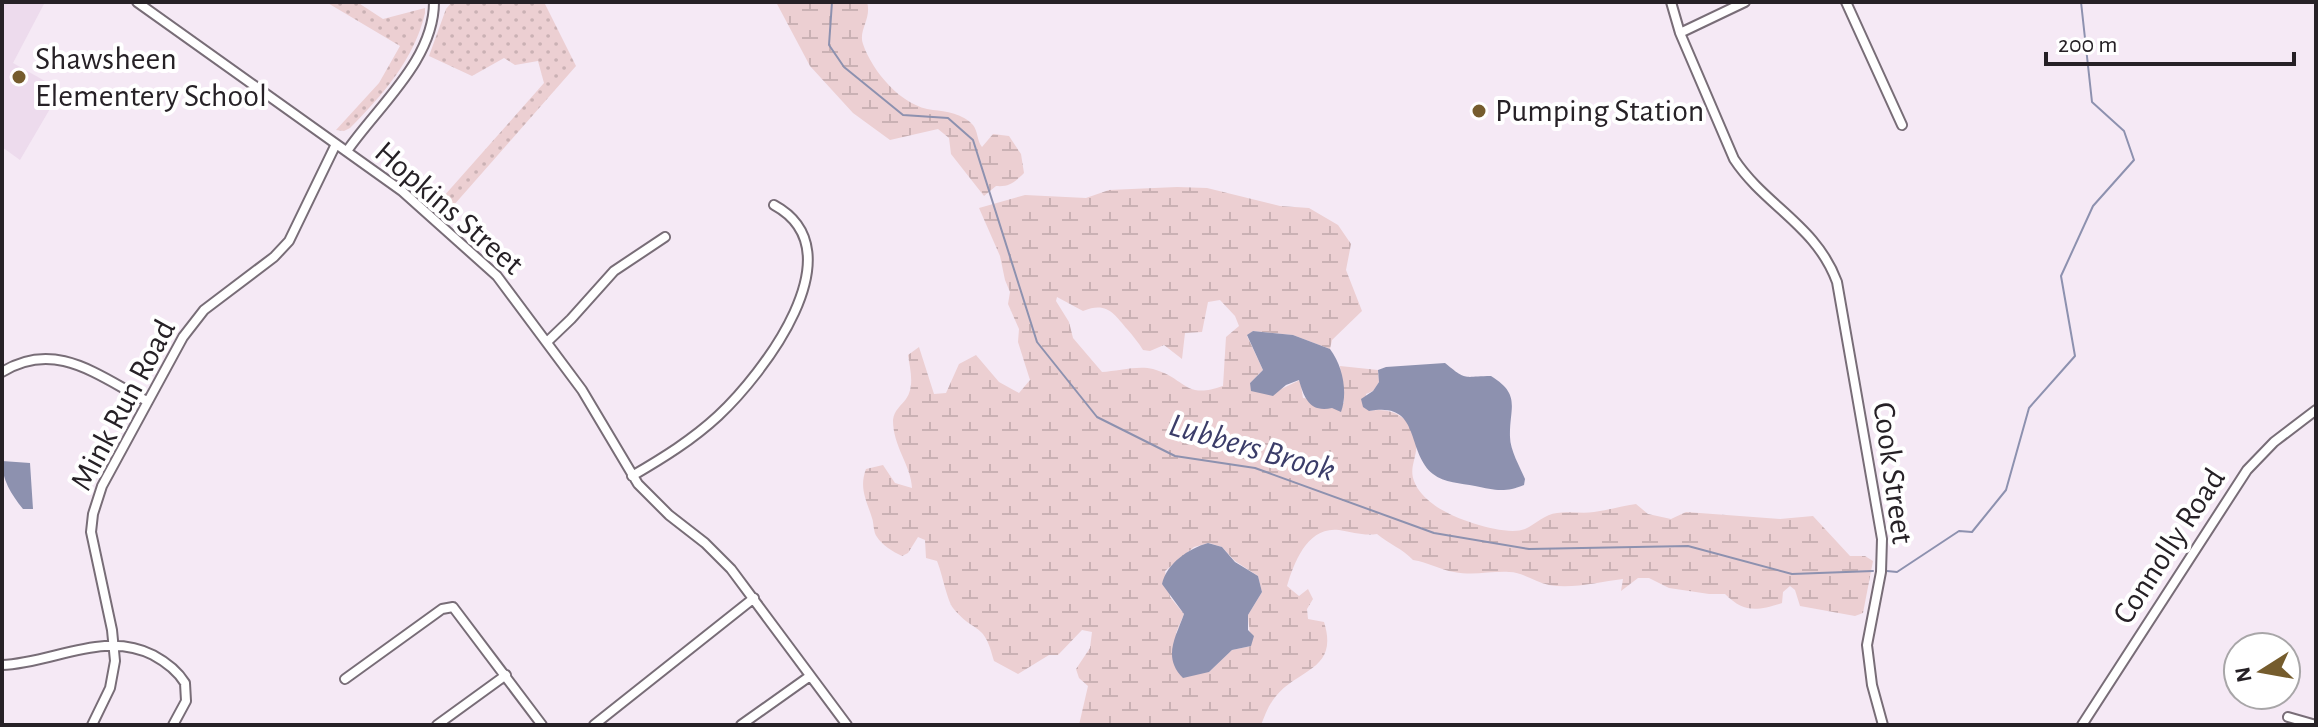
<svg xmlns="http://www.w3.org/2000/svg" width="2318" height="727" viewBox="0 0 2318 727" font-family="'Alegreya Sans',sans-serif">
<style>
.built{fill:#eddbed}
.wetland{fill:url(#wetland-marsh);fill-rule:evenodd}
.park{fill:url(#park-dots)}
.water{fill:#8d91af}
.lines{fill:none;stroke-linecap:round;stroke-linejoin:round}
.stream{stroke:#8d91af;stroke-width:2}
.minor-casing{stroke:#786d77;stroke-width:12}
.minor{stroke:#fff;stroke-width:8}
.poi-dot{fill:#755c2d;stroke:#fff;stroke-width:3}
.labels{text-anchor:middle;dominant-baseline:central;stroke-width:8;stroke-linejoin:round;paint-order:stroke}
.poi-label{font-size:32px;fill:#262126;stroke:#fff;text-anchor:start}
.street-label{font-size:32px;fill:#262126;stroke:#fff}
.water-label{font-size:34px;font-style:italic;fill:#3b3d69;stroke:#fff}
</style>
<defs>
<pattern id="wetland-marsh" width="20" height="14" patternUnits="userSpaceOnUse" patternTransform="scale(2)"><rect width="20" height="14" fill="#eccfd2"/><path d="M1 5h8M5 5V1M11 12h8M15 12V8" fill="none" stroke="#cab1b4"/></pattern>
<pattern id="park-dots" width="8" height="8" patternUnits="userSpaceOnUse" patternTransform="scale(2)"><rect width="8" height="8" fill="#eccfd2"/><path d="M2 2h.1M6 6h.1" fill="none" stroke="#cab1b4" stroke-width="1.8" stroke-linecap="round"/></pattern>
</defs>
<rect width="100%" height="100%" fill="#f5e9f5"/>
<path class="built" d="M2 2H45L13 63 61 90 20 160 2 147Z"/>
<path class="wetland" d="M776 2H867C872 19 858 30 863 44 872 71 902 107 933 110 945 111 964 114 973 125 978 131 977 141 982 147L993 134 1009 136 1021 154 1024 173C1014 183 1009 187 996 186L984 196 951 154 949 138 938 129 890 140 853 113 810 66Z
M1177 187 1207 188 1280 206 1309 208 1338 225 1351 244 1346 270 1362 311 1332 340 1330 349 1293 335 1253 331 1247 336 1263 370 1250 383 1277 391 1300 380 1303 398 1344 403 1340 366 1378 370 1379 382 1373 391 1366 394 1369 411C1395 406 1419 422 1416 451 1414 463 1410 470 1414 481 1417 490 1426 499 1433 504 1450 518 1505 537 1525 529 1536 524 1545 514 1557 513 1569 511 1582 514 1594 512 1608 510 1622 506 1636 504L1648 514 1671 519 1686 512 1780 519 1813 516 1850 556H1865L1873 561 1863 613 1855 616 1800 606 1795 590 1790 586 1783 592 1782 603C1757 611 1744 613 1725 594H1709L1669 588 1649 578H1638L1621 591 1623 579C1599 582 1573 589 1549 585 1535 582 1522 572 1509 572 1490 571 1474 576 1454 572 1440 570 1428 562 1413 560 1403 549 1389 544 1377 534 1363 536 1353 532 1339 530 1308 526 1294 562 1287 586L1299 596 1308 589 1313 599 1307 609 1308 619 1324 622C1339 670 1299 668 1276 696 1269 704 1265 715 1261 725H1079L1088 686 1079 678 1076 669 1090 648 1092 632 1082 630 1058 655H1049L1018 674 994 661C984 620 975 635 953 608 947 600 942 573 937 561L926 558 925 540 918 537 908 553 902 556C893 552 882 545 877 537 873 532 874 523 872 518 866 499 859 488 866 469L883 465 895 483 912 488C911 465 893 447 893 420 894 410 901 406 906 399 915 386 910 369 908 355L919 347 934 394 946 393 959 364 976 355 999 382 1019 393 1030 380 1018 342 1019 329 1008 304 1010 292 1005 280 1000 256 979 208 1025 195 1086 198 1109 190ZM1057 297 1083 311C1107 301 1114 314 1127 329 1133 336 1138 342 1143 350L1150 351 1164 345 1182 359 1185 333 1202 332 1208 302 1220 300 1235 316 1239 326 1226 337 1223 386C1184 400 1186 378 1153 369 1139 365 1117 371 1102 372L1073 338 1069 322 1056 301ZM1209 543 1222 547 1235 561 1258 576 1262 592 1248 615 1251 646 1232 650 1209 672 1176 633 1184 614 1170 597 1165 571 1194 547Z"/>
<path class="park" d="M326 2H357L383 19 425 8V13C415 58 382 96 350 128L344 131 336 130 379 83 400 46Z
M452 2H544L576 66 446 214 436 205 544 83 538 61 515 65 504 58 472 76 429 56 446 9Z"/>
<path class="water" d="M1253 331 1293 335 1330 349C1343 366 1348 393 1341 412L1332 408C1310 413 1304 398 1299 380L1286 385 1273 396 1251 391 1250 383 1263 370 1247 335Z
M1445 363C1468 382 1463 376 1491 376 1522 395 1509 408 1510 437 1510 450 1520 467 1525 479L1524 485C1505 493 1494 490 1475 486 1461 483 1444 483 1433 474 1405 451 1422 401 1369 411L1363 407 1361 399 1373 391 1379 382 1378 370 1386 367Z
M2 461 30 463 33 509H23C11 494 2 480 2 461Z
M1208 543 1222 547 1235 562 1258 576 1262 592 1248 615V630L1254 636 1251 646 1232 650 1209 672 1183 678C1162 657 1176 637 1184 614L1162 584C1167 563 1188 549 1208 543Z"/>
<g class="lines">
<path class="stream" d="M832 2 829 45 844 67 903 115 948 118 973 140 1037 342 1097 417 1175 456 1255 468 1434 533 1529 549 1688 546 1792 574 1873 571
M1887 571 1897 572 1959 531 1972 532 2006 490 2029 408 2075 356 2061 276 2093 206 2134 160 2124 131 2092 102 2081 2"/>
<g class="minor-casing">
<path id="minor" d="M137 2 402 191 497 276 582 390 638 484 669 515 705 543 731 569 847 725
M1671 2 1680 33 1734 159C1765 206 1816 225 1837 282L1882 539 1881 572 1867 645 1872 685 1883 725
M1846 2 1902 125
M1680 33 1745 2
M347 151C378 106 434 60 434 2
M547 342 571 319 614 271 665 237
M2 372C56 339 98 376 147 401
M632 476C663 458 692 440 718 416 762 375 859 251 774 205
M2 665C53 663 104 630 153 655 166 662 177 670 185 683L186 701 173 725
M345 679 442 609 453 607 542 725
M2288 717 2316 725
M92 725 110 688 115 661 112 630 91 532 93 514 102 486 183 337 204 310 274 257 289 241 336 144
M437 725 506 675
M594 725 754 598
M741 725 810 676
M2082 725 2247 470 2274 442 2316 410"/>
</g>
<use href="#minor" class="minor"/>
</g>
<g class="poi-dot">
<circle cx="19" cy="77" r="8"/>
<circle cx="1479" cy="111" r="8"/>
</g>
<g class="labels">
<g class="poi-label">
<text x="35" y="59">Shawsheen<tspan x="35" dy="37">Elementery School</tspan></text>
<text x="1495" y="111">Pumping Station</text>
</g>
<g class="street-label">
<text transform="translate(449 208) rotate(41)">Hopkins Street</text>
<text transform="translate(123 405) rotate(-62)">Mink Run Road</text>
<text transform="translate(1893 473) rotate(82)">Cook Street</text>
<text transform="translate(2169 546) rotate(-57)">Connolly Road</text>
</g>
<g class="water-label">
<text transform="translate(1252 448) rotate(16)">Lubbers Brook</text>
</g>
</g>
<rect width="2318" height="727" fill="none" stroke="#262126" stroke-width="8"/>
<g transform="translate(2262 671) rotate(259)"><circle r="38" fill="#ffffff" stroke="#a8a6a8" stroke-width="2"/>
<path d="M0-6L14 30L0 20L-14 30Z" fill="#755c2d"/>
<text y="-12" font-size="22" font-weight="bold" text-anchor="middle" fill="#262126">N</text>
</g>
<path d="M2046 52v12h248v-12" fill="none" stroke="#262126" stroke-width="4"/>
<text x="2058" y="52" font-size="24" fill="#262126" stroke="#ffffff" stroke-width="6" paint-order="stroke">200 m</text>
</svg>
